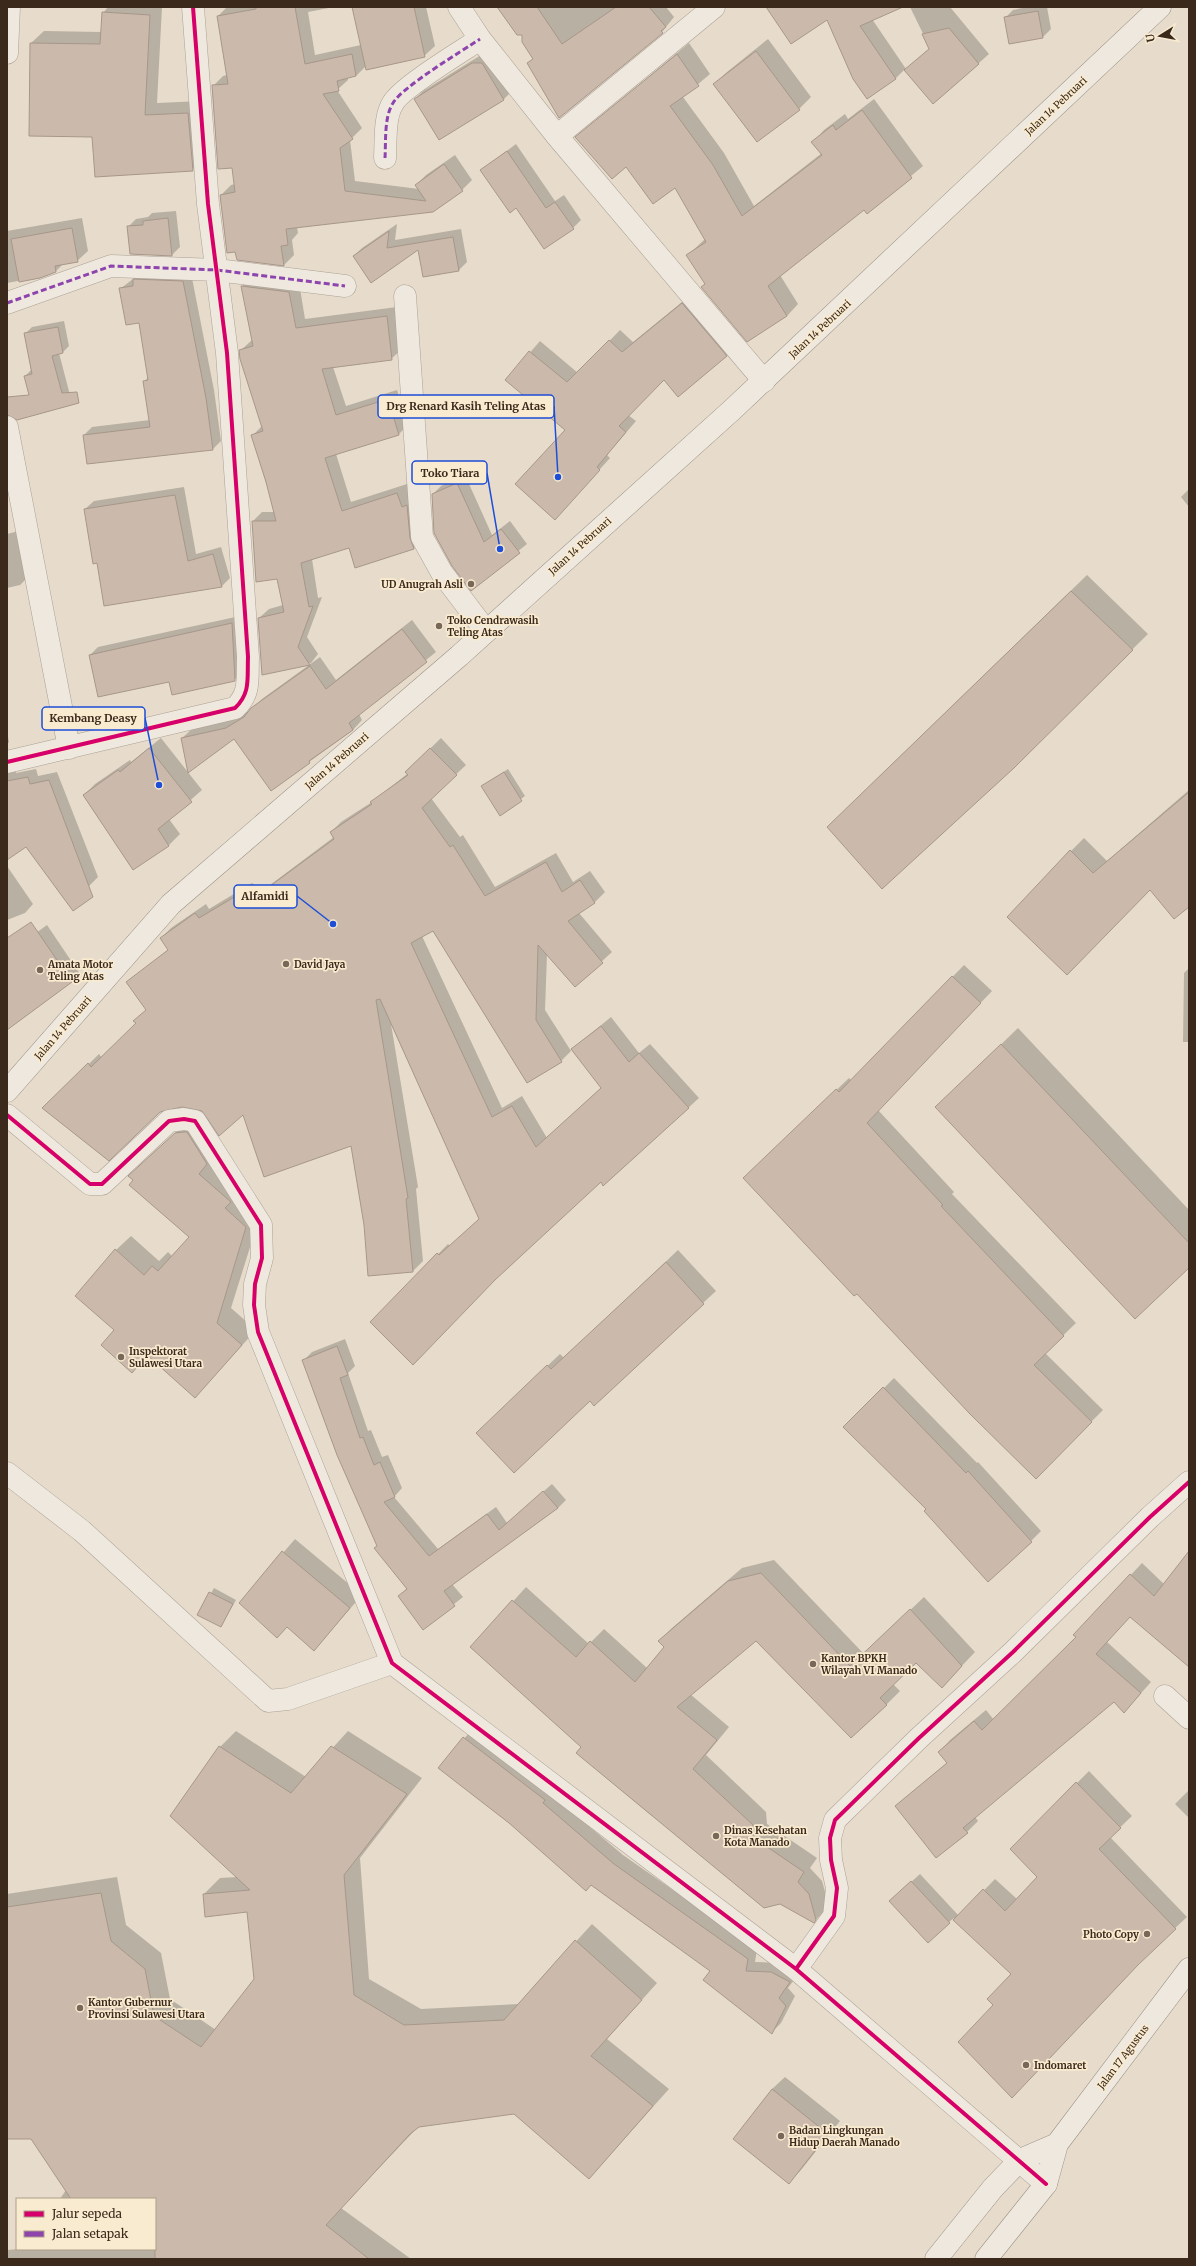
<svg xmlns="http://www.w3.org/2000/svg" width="1196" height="2266" viewBox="0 0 1196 2266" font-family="Merriweather,serif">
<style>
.shadow{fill:#0003}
.building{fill:#cbbaac;stroke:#a7978a}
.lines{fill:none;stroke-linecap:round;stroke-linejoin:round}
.street-casing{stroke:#aca195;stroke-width:23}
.secondary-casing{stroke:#9b9185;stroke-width:23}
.street{stroke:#eee8de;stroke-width:22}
.secondary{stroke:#eee8de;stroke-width:22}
.quiet{stroke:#8e44ad;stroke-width:3;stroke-dasharray:6 3;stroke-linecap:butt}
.cycleway-casing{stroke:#f9ebd0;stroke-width:6}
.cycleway{stroke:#d6006c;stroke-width:4}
.poi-dot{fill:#776859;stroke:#f9ebd0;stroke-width:1.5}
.labels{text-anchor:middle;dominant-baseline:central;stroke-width:3.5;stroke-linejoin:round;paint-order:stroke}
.street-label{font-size:10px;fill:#3b291c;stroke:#f9ebd0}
.poi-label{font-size:10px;font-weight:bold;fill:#3b291c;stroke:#f9ebd0;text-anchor:start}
.leader{fill:none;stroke:#1d4ed8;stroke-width:1.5}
.callout-dot{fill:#1d4ed8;stroke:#f9ebd0;stroke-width:1.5}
.callout{fill:#f9ebd0;stroke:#1d4ed8;stroke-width:1.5}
.callout-label{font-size:11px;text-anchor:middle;font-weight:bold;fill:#3b291c}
</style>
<rect width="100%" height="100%" fill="#e7dccb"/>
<path class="shadow" d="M108 7H162L157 103 201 101 205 157 192 170 93 136 30 135 31 43 44 31 102 32 103 13Z
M227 7H334L308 12 315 55 361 45 353 7H426L435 46 424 56 366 66 356 76 348 77V80L337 90 362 128 350 140 355 181 419 189 416 185 426 175 455 155 472 180 462 190 433 211 297 227 298 233 292 240 294 255 284 265 237 259 221 195 231 185 235 184 233 167 213 86 223 76 227 75 218 16Z
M499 7H666L674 17 662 32 528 63 534 58 522 34Z
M767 7H900L872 19 906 69 930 48 910 7H950L989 54 934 103 905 69 896 78 867 98 827 18Z
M1027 7H1047L1051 29 1043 37 1005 18 1013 10Z
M768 39 811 97 799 109 714 84 727 72Z
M689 43 710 74 683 97 724 153 754 206 822 153 813 142 824 130 845 114 848 119 874 99 923 166 868 212 864 208 780 275 798 304 787 316 702 287 706 283 688 255 705 239 676 187 626 165 577 137Z
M481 55 512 91 504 99 439 139 415 99 423 91Z
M516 144 555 201 564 195 581 220 573 228 517 207 481 170Z
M176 211 180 247 172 255 131 253 128 227 136 219 148 217 152 213Z
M82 218 88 251 77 261 63 264 56 271 40 277 7 283V231Z
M397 224 395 240 461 229 467 262 459 270 419 249 354 256 362 248Z
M142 272 191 273 214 390 221 441 213 449 84 435 92 427 150 420 145 381 148 377 140 322 120 289Z
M252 277 299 282 305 319 397 307 401 350 391 359 333 367 346 406 397 390 408 425 399 434 336 454 351 502 407 484 423 539 414 548 355 566 349 547 312 559 318 598 322 597 307 637 318 654 311 663 263 674 259 618 269 609 283 605 278 578 253 521 262 512H275L252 436 262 426 240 351 252 340 242 286Z
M693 293 737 345 726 356 664 378 628 415 636 421 607 455 610 458 565 508 566 430 506 380 540 341 578 373 620 330 633 342Z
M64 321 69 346 63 352 59 353 71 399 25 376 31 370 25 334 32 327Z
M465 475 492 535 510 521 527 544 471 589 433 494 441 486Z
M184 487 196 554 221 547 230 578 222 586 104 604 98 562 85 509 94 501Z
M1189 489V507L1181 497Z
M19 531 29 576 20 585 7 588V534Z
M1087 575 1148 634 1013 767 844 811Z
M240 616 243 672 234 680 170 681 90 655 98 647Z
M412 620 436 652 359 714 362 720 353 730 309 762 234 738H182L192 729 236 718 252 709 262 699 320 657 336 680Z
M7 732 9 742 7 745Z
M161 738 202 790 169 819 180 834 169 845 133 868 84 795 95 784 130 760 131 762Z
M441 738 466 765 431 798 460 837 463 835 495 887 556 853 573 882 590 871 605 892 595 902 579 913 612 952 575 986 547 954 545 1010 571 1051 561 1061 433 930 422 936 502 1108 522 1096 547 1138 602 1087 572 1049 611 1017 639 1053 650 1044 699 1098 604 1185 601 1181 371 1322 448 1244 450 1246 480 1218 391 1024 418 1187 416 1189 423 1261 413 1271 365 1225 351 1144 243 1114 202 1110 186 1106 44 1108 99 1054 102 1058 137 1023 135 1021 147 1009 127 983 169 949 161 938 171 928 206 904 209 909 252 883 262 891 334 837 331 832 341 822 372 802 407 774 406 772Z
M7 762 14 765 16 773 36 769 38 776 57 772 98 877 89 886 26 846 7 859Z
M508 769 525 796 500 814 482 786Z
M1189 790V905L1150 888 1080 961 1071 851 1084 838 1107 861Z
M7 866 33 904 25 913 7 920Z
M47 925 80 974 72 982 7 1029V954Z
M964 965 992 991 878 1110 954 1192 952 1194 1076 1323 1045 1353 1103 1410 1036 1477 757 1166 849 1078 852 1081Z
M1189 968V1042H1183L1184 973Z
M1018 1028 1189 1210V1266L953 1091Z
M190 1119 261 1212 231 1308 256 1330 195 1397 148 1355 131 1371 115 1330 116 1250 131 1236 159 1261 168 1252 172 1256 190 1237 144 1162Z
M678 1250 716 1291 594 1404 590 1399 490 1420 560 1354 564 1358Z
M345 1339 355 1366 348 1373 368 1431 371 1430 382 1457 388 1455 402 1488 394 1497 438 1549 496 1507 507 1523 552 1484 566 1500 558 1508 452 1584 463 1597 424 1628 400 1596 407 1588 378 1546 304 1360 312 1352Z
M894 1378 977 1463 978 1462 1041 1531 1031 1541 928 1509 845 1427Z
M295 1539 362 1595 314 1650 287 1626 240 1603Z
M1189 1553V1666L1130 1616 1107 1642 1151 1682 1135 1700 1114 1701 975 1817 978 1821 967 1832 896 1806 948 1762 939 1752 950 1740 986 1710 994 1720 1077 1637 1075 1635 1142 1563 1164 1584Z
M774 1560 864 1654 924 1597 975 1652 942 1687 916 1661 893 1684 900 1691 886 1705 756 1639 690 1694 729 1727 706 1755 766 1812 767 1824 817 1858 810 1868 822 1881 829 1906 814 1922 654 1815 652 1816 577 1753 582 1747 472 1647 526 1587 589 1644 604 1629 647 1668 665 1647 659 1641 672 1628 742 1568Z
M214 1588 236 1600 221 1626 199 1615Z
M473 1728 623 1855 757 1949 755 1962 781 1963 799 1973 788 1988 795 1996 781 2023 772 2032 711 1970 510 1823 440 1768Z
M236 1731 306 1777 348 1731 422 1778 360 1858 369 1979 421 2009 519 2004 592 1924 657 1983 607 2039 669 2089 589 2178 514 2113 419 2126 341 2208 411 2259H7V2250L19 2249H155V2199H60L66 2190 32 2138H7V1894L117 1877 126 1925 161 1953 170 1999 216 2030 255 1980 248 1910 204 1894 220 1878 237 1877 220 1747Z
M1089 1771 1132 1816 1110 1837 1187 1917 1143 1958 995 2005 1012 1974 954 1918 949 1922 899 1893 920 1874 959 1916 995 1879 1017 1899 1038 1877 1011 1849Z
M1189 1790V1818L1175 1804Z
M785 2077 840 2121 801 2170 789 2182 772 2089Z"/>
<path class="building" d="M256 7H295L305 64 352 54 356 76 337 81 339 91 323 94 353 139 340 148 345 191 426 201 415 185 444 164 463 191 433 212 286 229 288 245 281 246 284 266 237 260 235 252 227 253 220 195 235 192 232 168 218 169 212 85 228 84 217 16 256 9Z
M352 7H414L425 57 366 70Z
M497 7H537L562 44 616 7H649L666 27 661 31 663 33 559 118 527 63 533 59 522 42V35H517Z
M766 7H903L860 26 896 79 867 99 853 79 827 20 791 44Z
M1038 11 1043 38 1009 44 1004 17Z
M102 12 150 15 145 115 188 113 193 171 95 177 92 137 29 136 30 43 100 44Z
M949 28 979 64 933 104 904 70 929 49 922 34Z
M756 51 800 110 757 142 713 84Z
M677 54 699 86 670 106 713 165 742 216 822 155 811 142 833 125 836 130 862 110 912 178 867 214 864 210 768 286 787 316 747 342 701 287 705 284 686 255 706 242 675 188 653 204 626 167 612 179 575 137Z
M472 63H482L504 100 439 140 414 99Z
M507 151 546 208 555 202 574 229 544 249 516 208 510 213 480 170Z
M168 218 172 256 130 254 127 226 143 225V221Z
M72 228 78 262 55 266 56 272 40 278 19 282 11 239Z
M389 231 387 248 453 237 459 271 423 277 418 250 371 283 353 256Z
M133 279 183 281 206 398 213 450 87 464 83 435 150 427 143 381 148 380 139 323 126 325 119 288 133 286Z
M241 286 289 292 296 328 387 316 392 360 322 369 336 415 388 399 399 435 325 458 342 511 397 493 402 507 407 505 410 538 414 549 355 568 349 548 301 563 309 607 313 606 298 647 310 665 262 675 258 618 284 612 277 579 256 582 252 521H276L266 482 251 435 263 431 240 359 239 350 253 346Z
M682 303 727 356 678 397 664 380 619 426 626 432 597 467 600 470 555 520 515 484 565 430 505 380 529 351 567 382 609 340 622 352Z
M58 327 63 353 52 356 62 393 77 392 79 403 17 420 7 415V397L29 395 24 376 32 374 24 333Z
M457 483 484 542 501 529 520 553 471 591 452 566 434 533 432 494Z
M175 495 188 561 213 554 222 587 104 606 97 563 93 564 84 509Z
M1071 591 1133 650 1014 768 882 889 827 827Z
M232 623 235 681 172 695 169 682 98 697 89 655Z
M402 629 427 662 349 723 353 730 309 761 310 763 271 791 234 739 188 773 181 738 226 728 244 717 251 708 310 666 326 689Z
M149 748 192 802 158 829 169 846 133 870 83 795 118 770 120 772Z
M430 748 457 775 422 808 450 847 453 845 485 896 546 862 562 892 580 880 595 903 568 921 603 963 575 987 538 945 536 1020 562 1062 527 1083 433 931 411 943 492 1117 512 1106 536 1147 601 1088 571 1049 601 1026 629 1062 639 1053 689 1108 603 1186 601 1182 495 1280 413 1365 370 1322 437 1253 439 1255 479 1219 380 999 376 1000 408 1198 406 1199 413 1272 368 1276 364 1225 351 1146 264 1177 243 1115 219 1136 202 1111 182 1107 160 1112 109 1161 42 1108 88 1063 91 1067 136 1023 133 1021 146 1010 126 982 168 950 160 938 195 913 199 918 241 893 251 900 334 839 330 832 372 804 370 802 408 775 405 772Z
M504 772 522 801 500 816 481 786Z
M28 777 30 784 49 780 93 897 73 911 26 847 7 860V781Z
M1189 792V907L1174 919 1150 890 1067 975 1007 917 1070 850 1093 873Z
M31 922 72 982 7 1030V938Z
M952 976 981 1003 867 1123 943 1205 941 1206 1064 1336 1034 1365 1092 1422 1036 1479 970 1414 857 1294 854 1296 743 1178 836 1089 839 1092Z
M1001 1044 1189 1243V1268L1135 1319 935 1107Z
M184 1132H187L207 1164 199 1174 231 1202 225 1208 246 1227 217 1323 242 1345 195 1398 147 1355 132 1373 101 1345 114 1330 75 1296 115 1249 144 1275 152 1266 158 1271 189 1237 129 1185 133 1180 128 1176 175 1133Z
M666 1262 704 1304 594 1406 590 1401 514 1473 476 1433 547 1365 551 1369Z
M337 1346 348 1375 340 1378 360 1438 363 1437 374 1465 380 1462 395 1497 384 1502 429 1556 487 1514 499 1530 543 1491 558 1508 444 1591 455 1606 423 1630 398 1596 407 1589 374 1548 377 1546 337 1455 302 1360Z
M883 1387 966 1473 968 1471 1032 1542 988 1582 924 1511 926 1509 843 1427Z
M282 1551 350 1608 314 1651 287 1627 277 1638 239 1603Z
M1189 1551V1667L1130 1617 1096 1654 1141 1693 1124 1713 1114 1702 963 1828 968 1833 936 1858 895 1806 947 1763 938 1752 974 1721 982 1730 1076 1637 1073 1635 1130 1574 1154 1596Z
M761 1573 850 1666 910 1609 962 1666 942 1688 916 1663 880 1698 887 1705 851 1738 756 1641 677 1707 717 1740 693 1769 753 1825 754 1838 804 1872 798 1882 809 1894 816 1920 814 1923 780 1904 764 1908 576 1753 581 1747 470 1647 512 1600 576 1657 590 1641 635 1682 664 1647 658 1641 728 1581Z
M209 1592 233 1604 221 1627 197 1615Z
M463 1737 545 1800 543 1803 614 1864 748 1959 746 1971 771 1972 790 1982 779 1998 786 2006 772 2034 703 1980 710 1971 591 1885 586 1891 509 1823 438 1768Z
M219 1746 291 1793 331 1746 407 1794 344 1875 354 1995 404 2025 504 2020 575 1940 642 2000 591 2056 653 2106 589 2179 514 2114 419 2127 410 2134 326 2225 369 2259H155V2199H71L31 2139H7V1907L101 1893 111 1941 145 1969 154 2016 201 2047 254 1979 247 1912 205 1917 203 1894 250 1890 170 1816Z
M1076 1782 1121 1828 1099 1849 1176 1929 1138 1965 1012 2098 958 2042 993 2005 987 1999 1011 1974 953 1920 983 1889 1005 1911 1037 1877 1010 1849Z
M911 1881 950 1923 928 1943 889 1901Z
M772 2089 828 2134 789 2184 733 2139Z"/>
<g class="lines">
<g class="street-casing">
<path id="street" d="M459 7 480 39 557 136 764 381
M7 53 9 7
M557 136 714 7
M385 158C386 141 384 117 393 103 402 87 462 51 480 39
M405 296 422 537 442 573 486 631
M7 303 111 266 217 270 345 286
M7 427 69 748
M7 762 235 708C251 693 247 678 248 657L227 353 208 204 193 7
M7 1115 90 1184H102L169 1121 184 1119 195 1121 261 1225 262 1258 255 1284 254 1305 258 1332 392 1663 796 1969 1046 2184
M7 1473 82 1531 268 1701 288 1699 392 1663
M1165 1696 1189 1718
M796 1969 834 1916 837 1888 831 1860 830 1838 835 1820 919 1738 1013 1652 1150 1517 1189 1482"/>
</g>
<g class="secondary-casing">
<path id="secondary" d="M7 1091 171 904 459 656 732 410 1160 7
M936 2259 993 2188 1020 2160 1057 2144
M986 2259 1046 2184 1057 2144 1189 1969"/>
</g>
<use href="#street" class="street"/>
<use href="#secondary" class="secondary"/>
<path class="quiet" d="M385 158C386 141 384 117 393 103 402 87 462 51 480 39
M7 303 111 266 217 270 345 286"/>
<g class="cycleway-casing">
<path id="cycleway" d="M7 762 235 708C251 693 247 678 248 657L227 353 208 204 193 7
M7 1115 90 1184H102L169 1121 184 1119 195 1121 261 1225 262 1258 255 1284 254 1305 258 1332 392 1663 796 1969 1046 2184
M796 1969 834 1916 837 1888 831 1860 830 1838 835 1820 919 1738 1013 1652 1150 1517 1189 1482"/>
</g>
<use href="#cycleway" class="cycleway"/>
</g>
<g class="poi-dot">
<circle cx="471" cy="584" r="4"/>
<circle cx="439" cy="626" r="4"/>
<circle cx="286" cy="964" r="4"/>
<circle cx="40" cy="970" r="4"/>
<circle cx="121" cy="1357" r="4"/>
<circle cx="813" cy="1664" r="4"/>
<circle cx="716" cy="1836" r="4"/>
<circle cx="1147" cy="1934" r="4"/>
<circle cx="80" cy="2008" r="4"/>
<circle cx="1026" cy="2065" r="4"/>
<circle cx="781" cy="2136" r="4"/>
</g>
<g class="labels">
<g class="street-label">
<text transform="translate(1056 106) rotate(-43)">Jalan 14 Pebruari</text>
<text transform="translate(820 329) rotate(-43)">Jalan 14 Pebruari</text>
<text transform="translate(580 546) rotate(-42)">Jalan 14 Pebruari</text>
<text transform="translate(337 761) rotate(-41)">Jalan 14 Pebruari</text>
<text transform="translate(63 1028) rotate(-49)">Jalan 14 Pebruari</text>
<text transform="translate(1123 2057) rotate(-53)">Jalan 17 Agustus</text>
</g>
<g class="poi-label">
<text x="463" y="584" text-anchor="end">UD Anugrah Asli</text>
<text x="447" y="620">Toko Cendrawasih<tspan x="447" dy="12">Teling Atas</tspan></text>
<text x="48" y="964">Amata Motor<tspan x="48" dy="12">Teling Atas</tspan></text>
<text x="294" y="964">David Jaya</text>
<text x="129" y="1351">Inspektorat<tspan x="129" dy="12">Sulawesi Utara</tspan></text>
<text x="821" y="1658">Kantor BPKH<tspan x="821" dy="12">Wilayah VI Manado</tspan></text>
<text x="724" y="1830">Dinas Kesehatan<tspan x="724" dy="12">Kota Manado</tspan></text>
<text x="1139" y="1934" text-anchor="end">Photo Copy</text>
<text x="88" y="2002">Kantor Gubernur<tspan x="88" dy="12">Provinsi Sulawesi Utara</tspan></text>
<text x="1034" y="2065">Indomaret</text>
<text x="789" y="2130">Badan Lingkungan<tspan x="789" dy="12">Hidup Daerah Manado</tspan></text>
</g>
</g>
<path class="leader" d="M558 477L554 406M500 549L487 473M159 785L145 718M333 924L297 896"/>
<g class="callout-dot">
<circle cx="558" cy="477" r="4"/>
<circle cx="500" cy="549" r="4"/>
<circle cx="159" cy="785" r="4"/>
<circle cx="333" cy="924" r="4"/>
</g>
<g class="callout">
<rect x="378" y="395" width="176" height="23" rx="4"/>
<rect x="412" y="461" width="75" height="23" rx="4"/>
<rect x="42" y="707" width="103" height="23" rx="4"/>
<rect x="234" y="885" width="63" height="23" rx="4"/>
</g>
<g class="callout-label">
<text x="466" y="410">Drg Renard Kasih Teling Atas</text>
<text x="450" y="477">Toko Tiara</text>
<text x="93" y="722">Kembang Deasy</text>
<text x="265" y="900">Alfamidi</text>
</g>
<rect width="1196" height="2266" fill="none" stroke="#3b291c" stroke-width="16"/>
<rect x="16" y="2198" width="140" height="52" fill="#f9ebd0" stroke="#ad9d88"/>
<rect x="24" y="2211" width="20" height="6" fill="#d6006c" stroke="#ad9d88"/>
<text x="52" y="2218" font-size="12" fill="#3b291c">Jalur sepeda</text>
<rect x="24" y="2231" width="20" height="6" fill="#8e44ad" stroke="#ad9d88"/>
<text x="52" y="2238" font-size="12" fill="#3b291c">Jalan setapak</text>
<g transform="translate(1160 36) rotate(259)" stroke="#f9ebd0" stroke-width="3" paint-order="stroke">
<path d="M0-3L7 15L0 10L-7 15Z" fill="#3b291c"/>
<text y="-6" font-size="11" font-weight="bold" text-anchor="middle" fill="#3b291c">U</text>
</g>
</svg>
